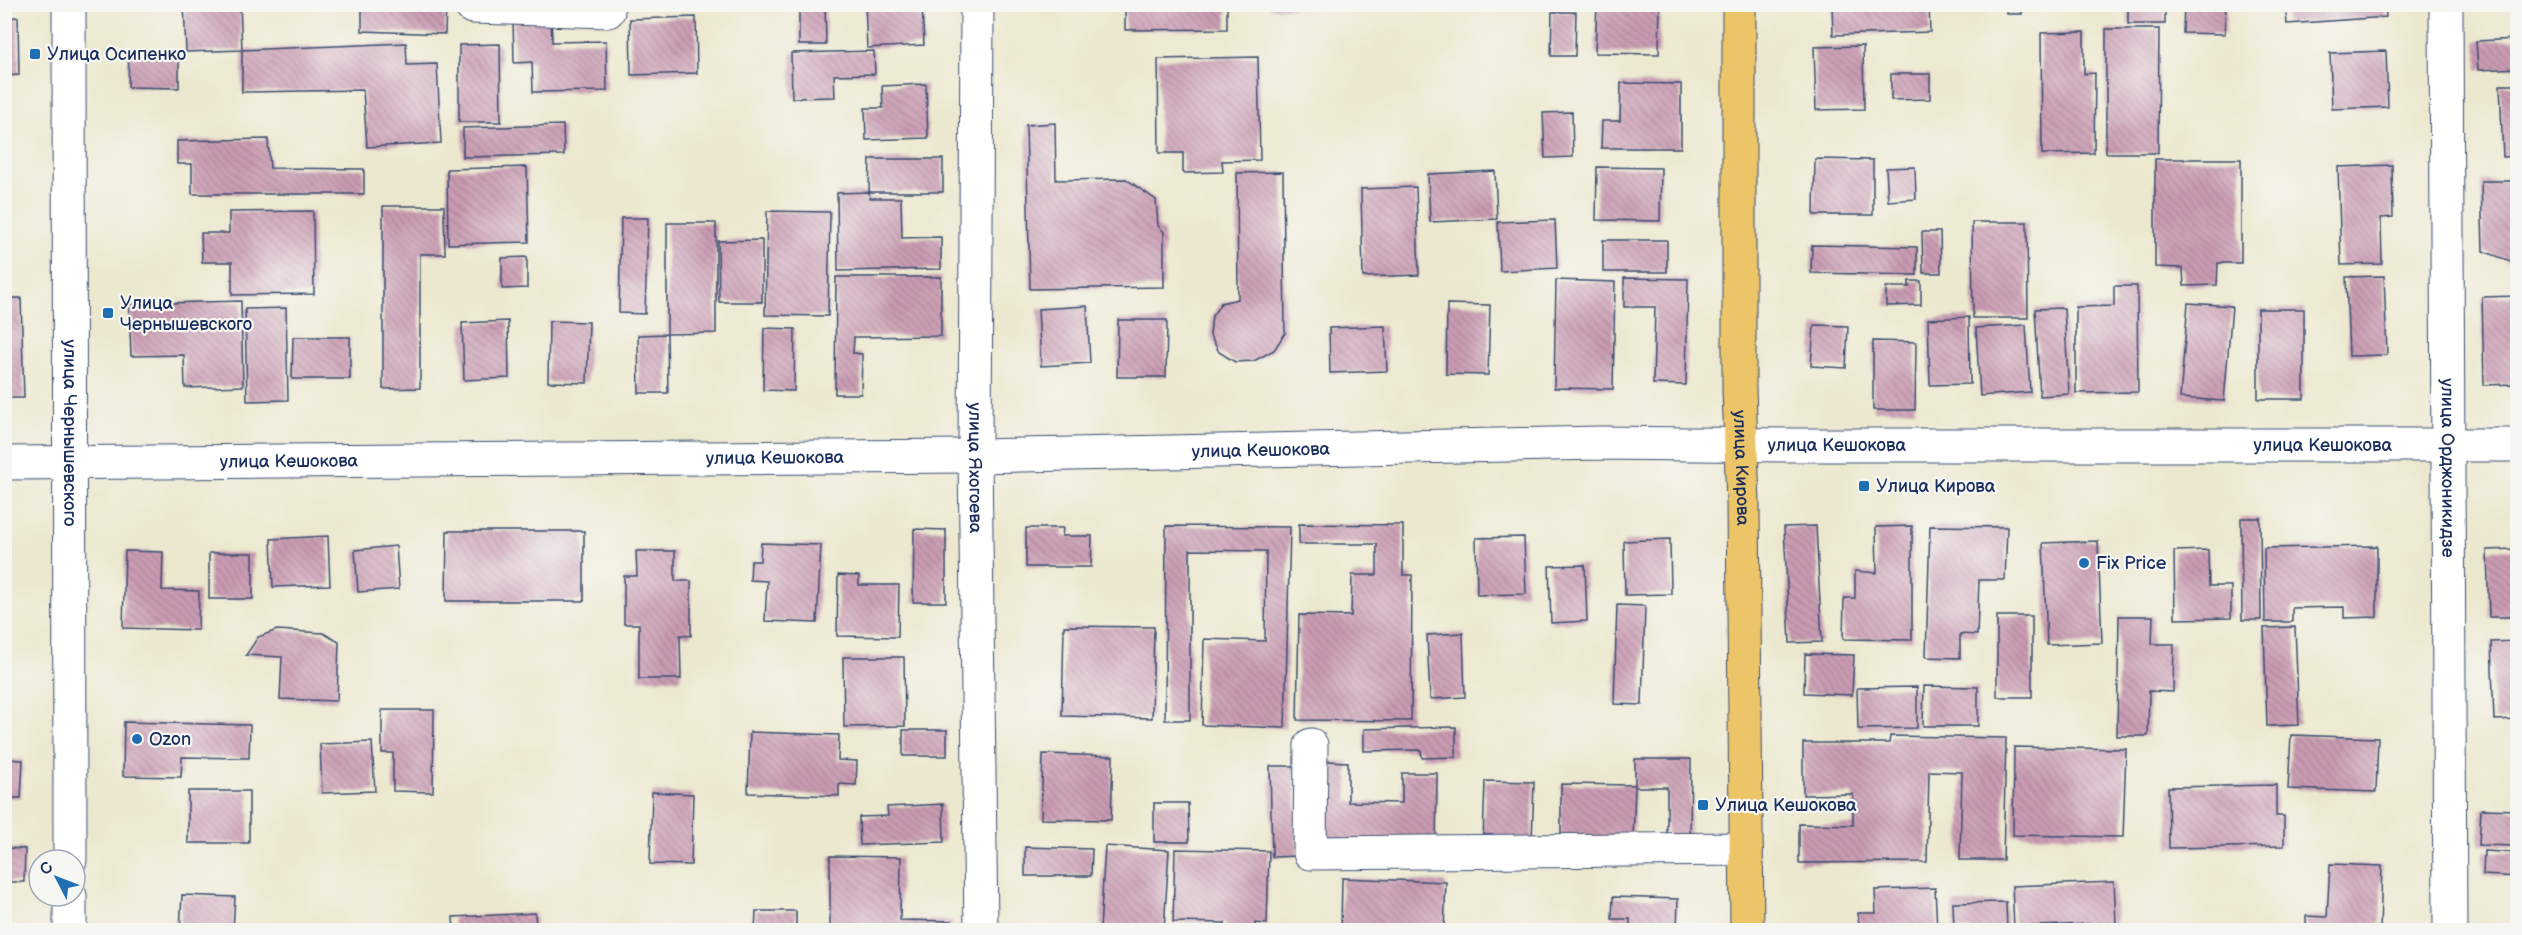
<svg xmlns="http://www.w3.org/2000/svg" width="2522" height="935" viewBox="0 0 2522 935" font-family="'Balsamiq Sans',sans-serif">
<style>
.building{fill:url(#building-back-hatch)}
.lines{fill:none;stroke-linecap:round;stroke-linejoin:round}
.minor-casing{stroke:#3a4b6f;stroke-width:35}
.major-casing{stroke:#3a4b6f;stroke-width:35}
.minor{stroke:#fff;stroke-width:33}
.major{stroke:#edc569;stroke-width:33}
.poi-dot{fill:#1f6fb2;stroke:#f6f6f2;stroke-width:2}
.labels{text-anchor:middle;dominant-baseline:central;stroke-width:4.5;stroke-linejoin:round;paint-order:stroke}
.poi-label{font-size:18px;fill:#1b2f5e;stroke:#f6f6f2;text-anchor:start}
.street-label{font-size:18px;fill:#1b2f5e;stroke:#f6f6f2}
</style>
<defs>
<pattern id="building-back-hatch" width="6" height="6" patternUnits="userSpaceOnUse" patternTransform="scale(1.5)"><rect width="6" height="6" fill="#cb9cb3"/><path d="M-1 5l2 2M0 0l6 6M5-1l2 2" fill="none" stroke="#a48095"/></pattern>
</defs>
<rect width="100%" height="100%" fill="#f6f6f2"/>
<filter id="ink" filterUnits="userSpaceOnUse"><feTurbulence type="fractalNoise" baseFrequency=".0167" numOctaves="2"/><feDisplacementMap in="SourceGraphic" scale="12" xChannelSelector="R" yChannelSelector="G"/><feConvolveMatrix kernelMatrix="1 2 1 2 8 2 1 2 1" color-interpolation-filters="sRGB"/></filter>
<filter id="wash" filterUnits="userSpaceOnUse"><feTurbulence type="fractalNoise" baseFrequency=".008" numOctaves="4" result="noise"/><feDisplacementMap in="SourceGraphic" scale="24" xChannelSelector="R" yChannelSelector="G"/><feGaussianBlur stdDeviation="1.35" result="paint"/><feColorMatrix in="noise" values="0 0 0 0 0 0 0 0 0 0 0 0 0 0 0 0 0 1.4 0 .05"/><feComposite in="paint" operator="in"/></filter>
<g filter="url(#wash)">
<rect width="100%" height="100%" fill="#ece8cf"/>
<g id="blocks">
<path class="building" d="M184 4H240L242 50 186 52Z
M362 4H446L445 34 362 31Z
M799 4H825L826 45H799Z
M865 4H922L924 45 867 48Z
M1125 4H1227V29L1125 30Z
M1269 4H1333V7L1269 8Z
M1597 4H1660L1659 54 1595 53Z
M1832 4H1929L1930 32 1833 35Z
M2007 4H2023L2022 14H2007Z
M2128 4H2165V24H2128Z
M2184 4H2226L2225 34 2183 33Z
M2285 4H2385L2386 17 2287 24Z
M1552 12H1576L1575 56H1551Z
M18 17 19 75 4 76V18Z
M696 17 697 73 631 75 630 19Z
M551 18 552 42 606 41 607 91 533 92 532 62 514 63 513 19Z
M2106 29H2159L2158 153H2106Z
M2084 32V74L2095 73 2094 153 2042 154 2041 33Z
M2518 39V68L2478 70 2476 41Z
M406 43 407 65 437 64 441 143 367 147 363 90 242 92V50Z
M500 44 501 122H459V45Z
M1863 46 1864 109 1816 110 1814 47Z
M129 50 179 51V88L128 87Z
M874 51 875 74 834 75 835 97 792 98 791 53Z
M2386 51 2388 107 2332 109 2330 53Z
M1258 57 1260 160 1222 161 1223 172 1183 173V153H1159L1158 59Z
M1891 74H1930V99L1891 100Z
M1621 83 1681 84V148H1601L1602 121H1620Z
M926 84 928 138 866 140 865 108H883L882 86Z
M2500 85H2518V156L2503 157Z
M1572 112 1573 157 1545 158 1543 113Z
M1055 123 1056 180 1126 179 1156 200 1158 226 1164 232V287L1030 289 1026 125Z
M563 125 564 155 463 157V128Z
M268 139 270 168 364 169V194H192V164H177V141Z
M870 159H943V192H869L870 198H901L902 238 941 237V269L838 271 837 193 869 192Z
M1815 159 1873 160V215H1814Z
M2155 159H2241V263H2218L2217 285 2184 286 2183 268 2155 267Z
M2392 165 2393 217 2381 218 2382 264 2341 265 2338 167Z
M527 167 529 242 448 244 447 169Z
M1597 167 1661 168 1660 221 1596 220Z
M1915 167 1916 199 1888 201 1886 168Z
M1495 171 1497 219 1430 222 1428 174Z
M1283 172 1285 333 1274 350 1254 361 1235 362 1219 352 1210 335 1212 316 1221 303 1238 299 1237 173Z
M2481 181H2518V264L2483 251Z
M1416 187 1419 275 1363 277 1361 189Z
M383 206H444L445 254H420V388L383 389Z
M313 211 314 294 232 295V262H202L201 233H229V212Z
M767 211 830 212 828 316 765 315Z
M621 218H648L645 314 619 313Z
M1555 220 1557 268 1500 271 1498 222Z
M1972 222H2027L2028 318H1973Z
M667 223H716V333L667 334Z
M1922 232H1940L1941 273H1923Z
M762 240V302H719L718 241Z
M1603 240H1667V272H1603Z
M1812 245 1917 247V275L1811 273Z
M527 257V288L502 289V258Z
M2384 276 2387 355 2349 356 2346 277Z
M836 277H941V336L854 337 853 353 862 354 861 394H835Z
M1624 278 1688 279 1686 385 1653 384 1655 307H1624Z
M1556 280 1615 282 1613 389 1554 388Z
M1909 281H1921V305L1886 306V287H1909Z
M2114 286H2137L2138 392 2076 393V307L2114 306Z
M2518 296V384L2484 385 2482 297Z
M4 298H21L24 398H4Z
M241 301 243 386 185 388 184 355 131 356 129 304Z
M2188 303 2232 306 2224 401 2180 398Z
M1447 304 1490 305 1488 375 1446 374Z
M1087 306 1090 363 1041 366 1038 309Z
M286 308 288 400 247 401 245 309Z
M2064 308 2069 394 2040 396 2035 309Z
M2258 309H2304V399H2258Z
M1969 317 1970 384 1930 385 1928 319Z
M1118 320H1167L1166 377H1117Z
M508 321 509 378 464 380 462 323Z
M549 321 589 322 587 383 548 382Z
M1814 325 1848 326 1846 368 1811 366Z
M2026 325 2030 392 1980 396 1976 328Z
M1385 326 1387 371 1330 373 1329 328Z
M764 328 795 329 794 391 763 390Z
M667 334 668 393H639L638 335Z
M293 337H350V379H292Z
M1873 341 1916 342 1915 410H1873Z
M2241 518H2260L2261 620H2242Z
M1299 524 1403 525V575H1412L1411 721 1297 720 1299 615 1351 616 1352 575H1377V544H1299Z
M1166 526 1290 527 1285 728 1202 725 1204 639 1265 641 1266 551 1190 550V720H1165Z
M1816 526 1822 642 1790 643 1784 527Z
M1912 526V640L1843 639 1844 598H1855V571L1877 573 1876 527Z
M1930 526 2007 527 2005 580H1979L1977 635 1960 634V658L1926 657Z
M1026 528H1063L1062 536H1092L1091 567H1026Z
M914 529 946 530V602H913Z
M447 531H584V601H446Z
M328 536 330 585 273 587 271 539Z
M1524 537 1526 594 1477 595 1476 538Z
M1670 539 1671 594 1625 595 1624 541Z
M2098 541 2102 643 2047 645 2043 543Z
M761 543 821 545 817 623 765 621 767 581 750 580 751 561H760Z
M396 546 399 589 358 592 355 550Z
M2377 546V617L2344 618V607L2292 608V622H2265L2264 548Z
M2518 549V599H2512L2513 617H2489L2487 550Z
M2208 550 2209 586H2231V618L2175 619 2174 551Z
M125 551 163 552 162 590 199 591 198 630 123 628Z
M636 551H675V581H691V636L680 635 681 679H639V624H624V576H637Z
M209 553H253V599H209Z
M1585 565 1587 621 1551 623 1549 566Z
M838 575 859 576V585H899L898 637 837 636Z
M1617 605 1645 606 1642 705 1614 704Z
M1997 616H2032V697H1997Z
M2119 616H2153L2152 644H2174L2173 692 2149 691 2148 736H2117Z
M1064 626 1154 627 1152 718 1062 716Z
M2295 627 2299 725 2267 726 2264 628Z
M277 630 323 633 339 642 337 701 280 699 282 657 246 655 258 637Z
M1463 633 1465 697 1430 699 1427 635Z
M2518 641V719L2494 720 2491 642Z
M1805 654 1854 655 1852 695 1804 693Z
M843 657H904L905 726 844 727Z
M1924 686 1978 687V726H1923Z
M1917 687V728L1858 729 1857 688Z
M382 710H434L433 792 393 791V753H382Z
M124 722 250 725 249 758 182 757 181 777 123 776Z
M1456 727V757L1422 758 1421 750 1364 751V729Z
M903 730H947V756H903Z
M750 732 839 735 838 760 857 761 856 785 839 784V796L748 793Z
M2291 735 2378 738 2376 792 2288 789Z
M1890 736 2006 738 2003 860H1960L1962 772 1929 771 1927 862 1799 863V824L1853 825V794L1803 795V743H1889Z
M372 742 375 791 322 793 320 744Z
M2014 747 2126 749 2123 837 2013 835Z
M1043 754 1113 756 1111 820 1041 819Z
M4 759 23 760 21 798H4Z
M1635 759H1691L1690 840H1667V787H1635L1633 840H1561V784L1635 785Z
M1326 761 1348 762V802L1402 803V773H1437L1436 844 1324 843Z
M1270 766H1295L1298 856 1272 857Z
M1485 781 1534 782 1532 842 1483 841Z
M2276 785V816H2284V846L2169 848 2168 787Z
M188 791H249V843H188Z
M652 792 693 794 691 865 650 864Z
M1154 803H1188L1189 842H1154Z
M943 804 944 842 860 845 859 817 888 816 887 807Z
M2481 809 2518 810V846L2479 845Z
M1105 846 1169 850 1164 930H1100Z
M1025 847 1092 849 1091 876H1025Z
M4 848 25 849 24 882H4Z
M1175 849 1269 851 1267 924 1255 923V930H1225V923L1173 922Z
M2484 851 2518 853V877L2483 875Z
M830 856 901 857 900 920 952 921V930H830Z
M2330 864 2382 866 2380 930H2306V916L2327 917Z
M1342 878 1446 882 1444 930 1341 928Z
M2114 882 2116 923 2014 927 2012 886Z
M1935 888 1937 930H1859L1858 913H1876L1875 890Z
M182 895 235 897 233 930H180Z
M1613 897 1678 899 1677 930H1630V919H1612Z
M2006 902 2007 930H1954L1953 903Z
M756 911H796V930H755Z
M535 913 536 930H454L453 917Z
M283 928 318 929V930H283Z"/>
</g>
</g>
<g filter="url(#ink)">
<use href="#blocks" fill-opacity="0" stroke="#3a4b6f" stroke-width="1.5"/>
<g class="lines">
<g class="minor-casing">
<g id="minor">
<path id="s1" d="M69 4C71 290 70 575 70 860"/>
<path id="s2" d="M977 4 975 456 981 930"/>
<path id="s3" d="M2446 4 2450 930"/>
<path d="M472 7 608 11"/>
<path id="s4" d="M4 463 975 456 1599 443 1793 445H2518"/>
<path d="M1311 745 1310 853 1746 849"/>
<path d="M70 896V930"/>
</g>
</g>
<g class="major-casing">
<g id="major">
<path id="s5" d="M1739 4V388L1743 505 1747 930"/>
</g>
</g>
<use href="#minor" class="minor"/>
<use href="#major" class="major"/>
</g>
</g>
<g class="poi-dot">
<rect x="29" y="48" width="12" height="12" rx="3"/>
<rect x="102" y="307" width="12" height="12" rx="3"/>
<rect x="1858" y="480" width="12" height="12" rx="3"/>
<circle cx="2084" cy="563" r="6"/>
<circle cx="137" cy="739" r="6"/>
<rect x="1697" y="799" width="12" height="12" rx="3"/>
</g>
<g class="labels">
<g class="poi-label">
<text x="47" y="54">Улица Осипенко</text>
<text x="120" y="303">Улица<tspan x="120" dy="21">Чернышевского</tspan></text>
<text x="1876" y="486">Улица Кирова</text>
<text x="2096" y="563">Fix Price</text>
<text x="149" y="739">Ozon</text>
<text x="1715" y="805">Улица Кешокова</text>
</g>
<g class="street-label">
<text stroke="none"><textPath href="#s1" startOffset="429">улица Чернышевского</textPath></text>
<text stroke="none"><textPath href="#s4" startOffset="2319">улица Кешокова</textPath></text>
<text stroke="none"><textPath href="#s4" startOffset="1833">улица Кешокова</textPath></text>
<text stroke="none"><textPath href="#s4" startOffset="1257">улица Кешокова</textPath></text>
<text stroke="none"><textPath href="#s4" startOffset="771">улица Кешокова</textPath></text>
<text stroke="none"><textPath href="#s4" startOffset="285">улица Кешокова</textPath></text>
<text stroke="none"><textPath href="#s3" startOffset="464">улица Орджоникидзе</textPath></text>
<text stroke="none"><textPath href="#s2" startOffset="464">улица Яхогоева</textPath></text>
<text stroke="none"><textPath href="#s5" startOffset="464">улица Кирова</textPath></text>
</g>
</g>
<rect width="2522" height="935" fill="none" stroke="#f6f6f2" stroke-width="24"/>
<g transform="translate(57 878) rotate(312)"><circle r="28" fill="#f6f6f2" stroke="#9ea6b7" stroke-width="1.5"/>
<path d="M0-4.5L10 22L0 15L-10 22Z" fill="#1f6fb2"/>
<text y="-9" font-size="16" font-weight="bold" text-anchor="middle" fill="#1b2f5e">С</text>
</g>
</svg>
